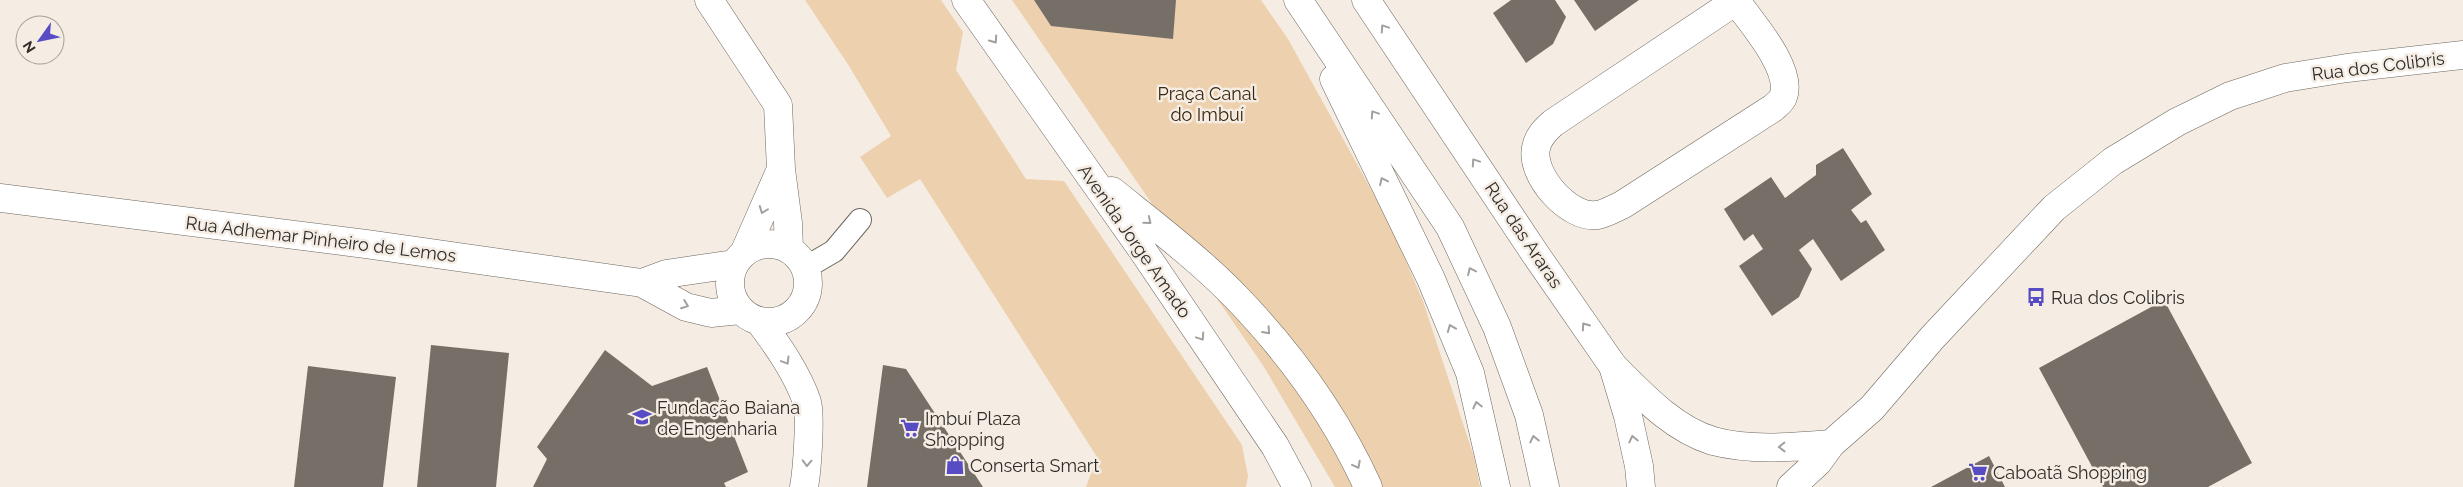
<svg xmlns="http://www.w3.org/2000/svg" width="2463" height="487" viewBox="0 0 2463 487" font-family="Raleway,sans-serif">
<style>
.green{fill:#edd0ad}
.building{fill:#766f67}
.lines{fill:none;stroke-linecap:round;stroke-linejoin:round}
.service-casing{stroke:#6c665e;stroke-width:24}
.minor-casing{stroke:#6c665e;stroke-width:29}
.tertiary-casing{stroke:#6c665e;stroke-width:29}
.secondary-casing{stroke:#6c665e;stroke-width:29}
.service{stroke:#fff;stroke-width:22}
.minor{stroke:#fff;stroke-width:28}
.tertiary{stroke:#fff;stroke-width:28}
.secondary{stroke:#fff;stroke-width:28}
.oneway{stroke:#a1a09f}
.labels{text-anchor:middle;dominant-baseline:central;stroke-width:5;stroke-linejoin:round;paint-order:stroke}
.street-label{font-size:18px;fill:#2f2c29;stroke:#f5ede4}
.park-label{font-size:18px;fill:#39250b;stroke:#f5ede4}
.poi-label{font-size:18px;fill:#2f2c29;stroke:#f5ede4;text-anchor:start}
</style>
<rect width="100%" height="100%" fill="#f5ede4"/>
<path class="green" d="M805 0H941L963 32 956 70 1026 179 1064 181 1242 445 1248 476 1246 487H1086L1097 457 920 179 887 198 860 157 891 136 849 66Z
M1012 0H1261L1288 39 1389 222 1423 301 1474 457 1480 487H1335L1264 367Z"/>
<path class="building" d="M1034 0H1176L1173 39 1051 26Z
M1511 0H1555L1566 17 1553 44 1526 63 1493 13Z
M1574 0H1639L1595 31Z
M1843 148 1872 194 1851 210 1861 223 1866 220 1885 250 1841 281 1813 239 1799 250 1812 269 1799 297 1772 316 1739 266 1763 249 1753 234 1744 241 1724 209 1771 177 1785 198 1816 175V165Z
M2164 300 2252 463 2208 487H2103L2039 368Z
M431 345 509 353 496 487H417Z
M605 350 652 386 707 367 748 472 724 483 726 487H533L547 459 537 447Z
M883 365 906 369 983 487H867Z
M308 366 396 377 383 487H294Z
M1989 456 2005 487H1931Z"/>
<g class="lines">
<g class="service-casing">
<path id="service" d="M805 268 834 251 860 220"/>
</g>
<g class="minor-casing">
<path id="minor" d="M1736 1C1751 22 1794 70 1783 97 1782 101 1776 105 1773 108L1622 205C1615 208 1605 214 1597 215 1569 219 1530 175 1536 148 1538 137 1545 130 1553 123Z
M1613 366C1642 395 1673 429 1713 441 1751 451 1793 447 1831 444
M1791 487 1818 462 1831 444 1872 408 1932 338 2054 208 2113 161 2177 122 2230 96 2285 78 2347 68 2463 55"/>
</g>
<g class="tertiary-casing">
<path id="tertiary" d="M709 0 778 105 781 169 788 223 789 249
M1366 0 1536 255 1613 366 1628 416 1639 466 1641 487
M0 198 366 244 642 283 686 307 711 313 740 310
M730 283a39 39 0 1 1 78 0a39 39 0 1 1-78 0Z
M745 251 781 169
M642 283 666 274 734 264
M760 322C778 346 797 373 807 402 811 416 807 471 804 487"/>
</g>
<g class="secondary-casing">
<path id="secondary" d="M966 0 1141 248 1275 446 1297 487
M1298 0 1450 227 1497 327 1529 415 1545 487
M1334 79 1431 279 1470 373 1496 487
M1112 191C1153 224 1199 259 1236 297 1290 353 1336 416 1368 487"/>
</g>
<use href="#service" class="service"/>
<use href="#minor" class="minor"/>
<use href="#tertiary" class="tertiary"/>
<use href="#secondary" class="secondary"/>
</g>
<defs><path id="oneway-chevron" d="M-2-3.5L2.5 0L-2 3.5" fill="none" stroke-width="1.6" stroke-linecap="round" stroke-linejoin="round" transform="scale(1.25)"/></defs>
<g class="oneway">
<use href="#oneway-chevron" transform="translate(1384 28) rotate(-124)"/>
<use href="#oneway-chevron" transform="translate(994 40) rotate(55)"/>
<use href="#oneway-chevron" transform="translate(1374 114) rotate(-124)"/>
<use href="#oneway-chevron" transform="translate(1475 162) rotate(-124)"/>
<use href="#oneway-chevron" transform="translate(1383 181) rotate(-115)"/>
<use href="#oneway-chevron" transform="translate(763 210) rotate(111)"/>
<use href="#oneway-chevron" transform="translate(1148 221) rotate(39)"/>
<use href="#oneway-chevron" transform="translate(1471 271) rotate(-115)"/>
<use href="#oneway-chevron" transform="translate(685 305) rotate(21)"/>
<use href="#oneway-chevron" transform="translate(1585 326) rotate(-125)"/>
<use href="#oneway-chevron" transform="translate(1451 328) rotate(-112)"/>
<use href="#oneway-chevron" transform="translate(1267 331) rotate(48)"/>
<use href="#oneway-chevron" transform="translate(1201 337) rotate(56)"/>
<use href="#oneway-chevron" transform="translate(786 361) rotate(59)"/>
<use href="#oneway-chevron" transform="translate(1477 405) rotate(-103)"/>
<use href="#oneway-chevron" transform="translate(1534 439) rotate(-102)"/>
<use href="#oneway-chevron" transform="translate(1633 439) rotate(-103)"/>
<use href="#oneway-chevron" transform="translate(1782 447) rotate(179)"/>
<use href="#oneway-chevron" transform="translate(807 463) rotate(92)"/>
<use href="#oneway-chevron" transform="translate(1357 465) rotate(62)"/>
</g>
<defs>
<g id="bus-bare" transform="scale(1.5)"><path d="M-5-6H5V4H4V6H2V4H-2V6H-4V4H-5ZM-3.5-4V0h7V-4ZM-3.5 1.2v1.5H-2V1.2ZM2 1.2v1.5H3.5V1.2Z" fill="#574cc4" stroke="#f5ede4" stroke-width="2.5" paint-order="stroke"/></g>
<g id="university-bare" transform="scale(1.5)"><path d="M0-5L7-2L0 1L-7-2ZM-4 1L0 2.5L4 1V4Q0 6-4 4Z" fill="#574cc4" stroke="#f5ede4" stroke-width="2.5" paint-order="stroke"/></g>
<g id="supermarket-bare" transform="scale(1.5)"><path d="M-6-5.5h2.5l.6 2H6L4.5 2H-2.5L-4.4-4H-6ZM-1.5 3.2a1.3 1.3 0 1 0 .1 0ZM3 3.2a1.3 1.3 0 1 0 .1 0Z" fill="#574cc4" stroke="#f5ede4" stroke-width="2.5" paint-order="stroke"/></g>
<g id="shop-bare" transform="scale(1.5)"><path d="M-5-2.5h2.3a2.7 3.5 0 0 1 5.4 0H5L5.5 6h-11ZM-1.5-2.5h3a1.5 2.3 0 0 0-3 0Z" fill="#574cc4" stroke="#f5ede4" stroke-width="2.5" paint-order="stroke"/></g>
</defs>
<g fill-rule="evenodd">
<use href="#bus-bare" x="2036" y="297"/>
<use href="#university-bare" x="642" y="417"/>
<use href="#supermarket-bare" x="910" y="428"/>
<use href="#shop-bare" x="955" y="465"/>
<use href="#supermarket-bare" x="1978" y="472"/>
</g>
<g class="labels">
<g class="street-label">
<text transform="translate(2378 66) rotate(-7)">Rua dos Colibris</text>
<text transform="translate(1524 235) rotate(56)">Rua das Araras</text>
<text transform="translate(321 239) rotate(7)">Rua Adhemar Pinheiro de Lemos</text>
<text transform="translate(1135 241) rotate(55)">Avenida Jorge Amado</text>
</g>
<g class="park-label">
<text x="1207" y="93">Praça Canal<tspan x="1207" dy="21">do Imbuí</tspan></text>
</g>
<g class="poi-label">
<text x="2051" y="297">Rua dos Colibris</text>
<text x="657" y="407">Fundação Baiana<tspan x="657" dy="21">de Engenharia</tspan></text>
<text x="925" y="418">Imbuí Plaza<tspan x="925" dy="21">Shopping</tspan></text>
<text x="970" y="465">Conserta Smart</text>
<text x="1993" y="472">Caboatã Shopping</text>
</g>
</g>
<g transform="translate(40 40) rotate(237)"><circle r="24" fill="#f5ede4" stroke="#a6a099"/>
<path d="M0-4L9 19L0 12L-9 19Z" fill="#574cc4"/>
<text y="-8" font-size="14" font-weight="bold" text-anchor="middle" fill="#2f2c29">N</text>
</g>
</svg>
